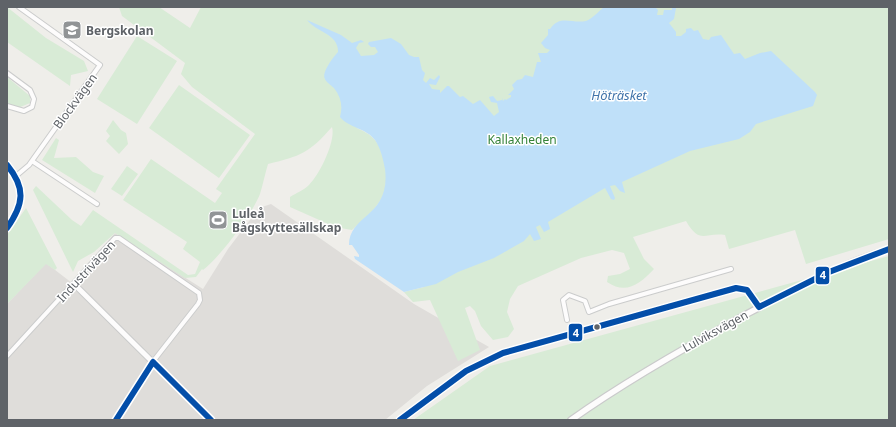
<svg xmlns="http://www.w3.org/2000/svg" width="896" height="427" viewBox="0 0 896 427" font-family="'Noto Sans',sans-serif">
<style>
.industrial{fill:#dfddda}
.green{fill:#d8ebd6}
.water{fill:#bfe0f9}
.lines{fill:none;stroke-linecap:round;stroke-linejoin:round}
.minor-casing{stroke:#cbcccc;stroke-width:6}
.tertiary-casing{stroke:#cbcccc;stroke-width:7}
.secondary-casing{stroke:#cacacb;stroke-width:8}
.minor{stroke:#fdfcfc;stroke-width:4}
.tertiary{stroke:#fdfcfc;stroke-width:5}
.secondary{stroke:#fdfcfc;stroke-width:5.5}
.bus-1-casing{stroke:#fff;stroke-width:9}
.bus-1{stroke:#034ea9;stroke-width:6}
.bus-dot{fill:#5f6368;stroke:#fff;stroke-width:1.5}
.labels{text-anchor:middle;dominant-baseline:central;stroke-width:3;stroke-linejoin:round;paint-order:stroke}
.poi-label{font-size:12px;font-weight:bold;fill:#5f6368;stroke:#fff;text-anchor:start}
.street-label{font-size:12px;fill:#5f6368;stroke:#fff}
.park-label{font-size:12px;fill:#348238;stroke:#fff}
.water-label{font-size:13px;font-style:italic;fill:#4174aa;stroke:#fff}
.line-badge{stroke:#fff;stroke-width:1.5}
.badge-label{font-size:11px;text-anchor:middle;font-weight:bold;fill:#fff}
</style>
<rect width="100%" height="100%" fill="#efeeea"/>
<path class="industrial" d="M271 204 414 304 489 347 427 386 385 420H7V304L46 263 72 283 115 233 203 289 228 249 259 208Z"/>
<path class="green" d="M7 7 46 38 84 61 88 71 71 75 70 86 7 42Z
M119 7H159L190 28 201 7H889V239L806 264 795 230 729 249 725 235C704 232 700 245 686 221L633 237 644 259 654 269C640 284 626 295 607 282L608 276 620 274 630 269 624 253 612 250 581 258 518 286 510 299 507 312 514 329 508 337 493 340 481 326 475 311 470 306 465 308 480 350 458 361 430 300 413 302 404 292 424 287 378 112 357 128C363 131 370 134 375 140 386 154 391 186 380 201 373 212 362 221 352 230L335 227 290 207V197C296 193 304 190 309 185 320 174 336 141 332 127 309 153 301 156 268 164 265 174 263 184 260 194 252 214 220 257 203 270L202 269 196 277 185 278 115 233 94 252 78 261 73 272 33 190 36 186 72 220 81 226 93 210 188 275 195 274 200 262 183 249 187 242 123 200 151 159 215 203 222 193 216 189 255 134 192 87 181 74 185 63 122 16Z
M137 36 177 61 137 124 97 99Z
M7 77 30 96V103L18 108 7 103Z
M179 85 250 135 219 178 149 128Z
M113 120 121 130 126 133 128 144 119 154 106 141 110 136 106 131Z
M56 138 59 140 54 158 76 157 93 172 104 176 95 193 42 160Z
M127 166 138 174 122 196 111 189Z
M26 208 57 268 55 270 46 264 7 304V235Z
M889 256V420H413L490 366Z"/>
<path class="water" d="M604 7H655L658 10 657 15H663L664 10H672V8H676L674 19 669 23 676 32V36H681L686 32V29L691 28 694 31 698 30 703 39 709 40 711 37 721 35 734 54 740 53 745 59 760 53 771 51 815 92 817 95 813 106 756 124 750 132 739 139 690 151 622 182 625 193 620 191 615 185 610 186 615 198 614 200 611 199 605 188 548 222 550 229 544 232 540 225 536 227 541 239 534 241 530 234 524 241 494 258 458 272 436 284 404 292 355 259 354 256 359 257V255L352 245H349C349 214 391 217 385 169 383 159 381 149 375 140 366 128 349 128 340 117 343 106 341 97 334 88 331 85 326 82 325 79 321 73 334 56 338 52 339 34 316 32 307 20L341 35 352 43 361 40 364 42 359 43 356 48 361 56 374 55 378 52 375 47H371L368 44 369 42 391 38 401 44 409 55 414 57H419L422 70 425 73 423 80 426 83 430 78 434 80 439 75 440 77 436 85 429 84 432 89 440 90V93L447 86H449L460 97 463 96 473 104 480 100 494 116 499 112 497 103 491 102 489 97 493 96 497 101 502 100V98L503 101 505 99 506 100 511 97V95H508L514 89 512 85 517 80 522 79 525 75 533 77 537 62H541L538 53H547L550 50 545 48 541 43 548 35V29H550C560 14 572 24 586 21 592 19 599 11 604 7Z"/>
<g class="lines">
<g class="minor-casing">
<path id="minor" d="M7 73 30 90 34 99 32 107 24 111 7 106
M32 161 97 204
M7 165C27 186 24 206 7 228
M16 176 29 165 100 65 19 7
M567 320 563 300 569 295 585 301 589 312 609 304 731 269
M7 356 115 238H119L199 293 200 300 198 304 144 373 116 420
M400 420 466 371 503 353 736 288C749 286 753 297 759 307"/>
</g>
<g class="tertiary-casing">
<path id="tertiary" d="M74 284 211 420"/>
</g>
<g class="secondary-casing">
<path id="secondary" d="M571 420C626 381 684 348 743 316 790 291 838 265 889 249"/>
</g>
<use href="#minor" class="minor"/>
<use href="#tertiary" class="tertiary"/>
<use href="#secondary" class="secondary"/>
<g class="bus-1-casing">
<path id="bus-1" d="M7 165C26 188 24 204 7 228
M759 307 829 272 889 249
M153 362 211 420
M116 420 153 362
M400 420 466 371 503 353 736 288 747 290 759 307"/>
</g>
<use href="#bus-1" class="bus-1"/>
</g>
<defs>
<g id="school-square" transform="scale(1)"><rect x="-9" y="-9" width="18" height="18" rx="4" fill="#919496" stroke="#fff"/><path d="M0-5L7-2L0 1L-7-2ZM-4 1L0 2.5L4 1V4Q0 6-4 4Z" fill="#fff"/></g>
<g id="stadium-square" transform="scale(1)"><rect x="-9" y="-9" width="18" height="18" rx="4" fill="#919496" stroke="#fff"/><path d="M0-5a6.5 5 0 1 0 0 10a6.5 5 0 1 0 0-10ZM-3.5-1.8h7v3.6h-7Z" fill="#fff"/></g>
</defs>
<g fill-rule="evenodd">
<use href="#school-square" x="72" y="30"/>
<use href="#stadium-square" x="218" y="220"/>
</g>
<circle class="bus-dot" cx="597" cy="327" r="3.5"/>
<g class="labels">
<g class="poi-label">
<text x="86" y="30">Bergskolan</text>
<text x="232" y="213">Luleå<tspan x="232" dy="14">Bågskyttesällskap</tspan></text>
</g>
<g class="street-label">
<text transform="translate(75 101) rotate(-54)">Blockvägen</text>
<text transform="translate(86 271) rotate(-47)">Industrivägen</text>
<text transform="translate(715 331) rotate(-29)">Lulviksvägen</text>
</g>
<g class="park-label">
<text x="522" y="139">Kallaxheden</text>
</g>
<g class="water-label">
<text x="619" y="95">Höträsket</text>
</g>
</g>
<g class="line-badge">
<rect x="815" y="266" width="15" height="19" rx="4" fill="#034ea9"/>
<rect x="568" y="323" width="15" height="19" rx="4" fill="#034ea9"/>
</g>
<g class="badge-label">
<text x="823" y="279">4</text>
<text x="576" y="337">4</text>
</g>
<rect width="896" height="427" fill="none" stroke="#5f6368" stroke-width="16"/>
</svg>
